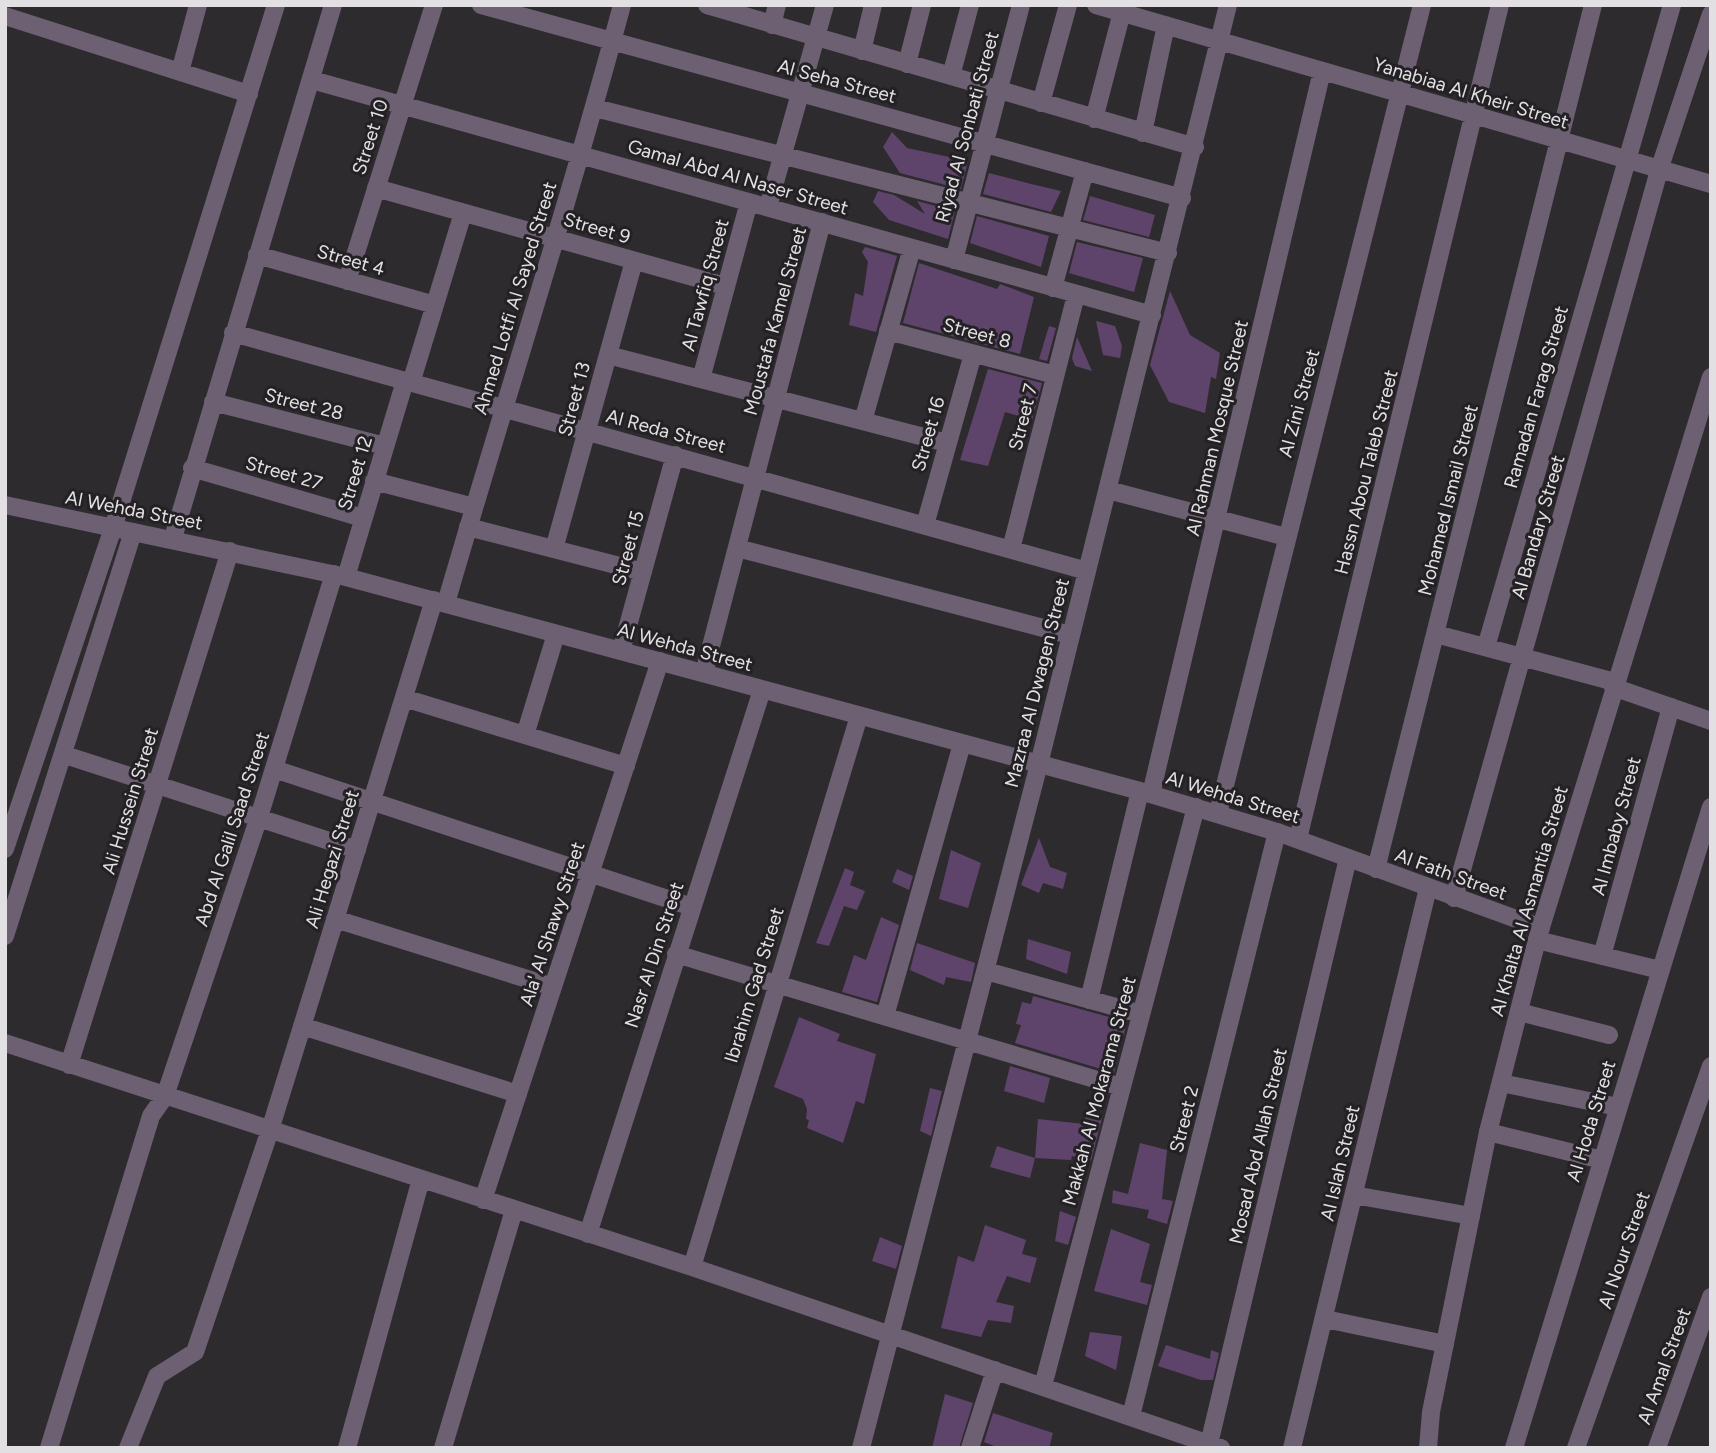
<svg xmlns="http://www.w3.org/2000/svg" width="1716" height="1453" viewBox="0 0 1716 1453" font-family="Figtree,sans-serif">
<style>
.building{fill:#5e446a}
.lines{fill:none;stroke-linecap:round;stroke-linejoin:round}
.minor{stroke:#6c6072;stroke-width:18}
.tertiary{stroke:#6c6072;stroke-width:18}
.labels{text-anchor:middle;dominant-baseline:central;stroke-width:6;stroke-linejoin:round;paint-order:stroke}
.street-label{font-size:19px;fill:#e2e0e3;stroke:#242125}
</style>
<rect width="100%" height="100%" fill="#2e2b2f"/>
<path class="building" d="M892 132 907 148 968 161 961 189 900 173 883 147Z
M989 173 1031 184 1061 191 1051 212 983 194Z
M878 191 894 195 925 214 917 201 955 211 948 239 889 220 873 202Z
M1090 196 1155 215 1149 237 1083 220Z
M977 216 1049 236 1041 267 970 243Z
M1077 242 1143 258 1134 292 1069 273Z
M865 247 897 256 876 332 849 325 855 293 863 296 868 262 862 252Z
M919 263 997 289 1000 284 1008 287 1034 297 1020 354 903 323Z
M1170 291 1190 335 1220 353 1216 379 1211 377 1205 413 1169 402 1150 365Z
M1096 321 1115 326 1122 346 1120 358 1103 355Z
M1049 326 1056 328 1047 361 1039 359Z
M1077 337 1092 371 1075 366 1072 358Z
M988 369 1042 383 1032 420 1005 412 988 466 960 460Z
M1039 838 1050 867 1067 873 1063 889 1043 883 1039 893 1021 885Z
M951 850 981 863 968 908 939 899Z
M845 868 854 872 850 885 865 891 857 910 844 906 829 946 816 943Z
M897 869 913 876 909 890 892 882Z
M881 917 899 925 877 1002 842 992 854 955 866 960Z
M1028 939 1071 952 1067 974 1026 959Z
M917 943 975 963 971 982 946 977 944 985 910 970Z
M1033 996 1127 1022 1114 1073 1015 1043 1021 1025 1016 1024 1022 1002 1031 1004Z
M799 1017 840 1034 837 1041 876 1054 864 1104 856 1101 843 1143 807 1128 809 1120 806 1119 807 1109 803 1099 774 1087Z
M1010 1066 1050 1078 1044 1103 1004 1091Z
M930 1088 942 1091 931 1136 920 1131Z
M1086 1115 1102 1118 1091 1161 1072 1156 1071 1160 1035 1158 1038 1119 1084 1124Z
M1140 1143 1167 1150 1162 1199 1173 1201 1167 1224 1147 1218 1149 1210 1112 1203 1113 1190 1128 1194Z
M997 1146 1035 1158 1030 1178 990 1167Z
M1060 1211 1076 1217 1068 1245 1055 1241Z
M985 1225 1026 1240 1022 1254 1037 1258 1030 1283 1007 1276 996 1302 1014 1306 1011 1323 988 1320 981 1337 941 1328 958 1256 974 1262Z
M1111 1229 1150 1244 1140 1282 1152 1285 1147 1305 1094 1291Z
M880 1237 902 1246 896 1269 872 1261Z
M1090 1332 1122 1336 1116 1370 1085 1356Z
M1166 1345 1210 1359 1211 1350 1219 1353 1213 1380H1201L1158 1366Z
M945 1394 973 1403 959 1448H932Z
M993 1413 1053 1433 1049 1448H999L984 1442Z"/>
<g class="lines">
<path class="minor" d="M481 5 1182 198
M707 5 1195 147
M1096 5 1711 184
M5 16 249 94
M772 25 777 5
M862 51 873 5
M907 64 922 5
M180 72 198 5
M951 76 970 5
M312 80 1152 315
M1041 103 1068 5
M595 108 1168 253
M1094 119 1122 12
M1143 133 1166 25
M376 188 725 286
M768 207 825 5
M257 255 435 305
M954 260 1021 5
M347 281 434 5
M1053 288 1085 171
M888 331 1055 375
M233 333 1087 571
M608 355 947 443
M701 379 749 202
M411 383 463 213
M213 402 385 446
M863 421 912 248
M192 468 363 518
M374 481 474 507
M1108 490 1286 537
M925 525 973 354
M468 527 643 572
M173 538 333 5
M737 548 1070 635
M554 549 634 261
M1011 549 1076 295
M346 577 405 381
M446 603C504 404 568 206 622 5
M1436 634 1615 682
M1486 647 1672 5
M621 651 675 455
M704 673 822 222
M404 698 626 766
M525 735 556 634
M65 755 357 850
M274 769 692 907
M1151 794 1322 71
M1218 813 1422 5
M1298 839 1500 5
M5 849 113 528 276 5
M1376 869 1593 5
M1454 898 1660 167 1711 14
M335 919 553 987
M5 936 133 532
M1537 940 1660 970
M676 954 1121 1087
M1602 956 1671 707
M986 971 1141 1014
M1089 1000 1140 791
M1519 1012 1609 1035
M885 1016 962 744
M302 1026 518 1094
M5 1043 692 1267 1221 1448
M69 1065 230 551
M1501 1083 1618 1107
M1488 1132 1602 1160
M1354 1195 1471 1216
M483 1200 660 661
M588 1234 762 690
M692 1267 859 716
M1325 1319 1445 1344
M1043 1386 1196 807
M1131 1416 1277 832
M1209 1444 1348 858
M49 1448 151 1116 165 1096 259 817 334 574
M128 1448 157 1376 195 1352 270 1130 434 600
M347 1448 421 1179
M443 1448 514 1210
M861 1448 1039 764 1228 5
M970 1448 995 1370
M1292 1448 1428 888
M1514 1448 1711 807
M1576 1448 1711 1066
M1657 1448 1711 1297"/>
<path class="tertiary" d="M5 505 346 577 1140 791 1277 832 1541 928
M1613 687 1711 721
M1428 1448 1431 1412 1488 1132 1537 940 1711 377"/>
</g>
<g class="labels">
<g class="street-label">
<text transform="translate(837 81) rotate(15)">Al Seha Street</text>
<text transform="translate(1471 93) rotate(17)">Yanabiaa Al Kheir Street</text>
<text transform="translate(967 127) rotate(-75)">Riyad Al Sonbati Street</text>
<text transform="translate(370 137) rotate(-72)">Street 10</text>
<text transform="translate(738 177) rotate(16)">Gamal Abd Al Naser Street</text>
<text transform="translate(597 228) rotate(16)">Street 9</text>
<text transform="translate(351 260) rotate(16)">Street 4</text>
<text transform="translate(705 285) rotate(-75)">Al Tawfiq Street</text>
<text transform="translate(515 298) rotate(-73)">Ahmed Lotfi Al Sayed Street</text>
<text transform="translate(775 321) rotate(-75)">Moustafa Kamel Street</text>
<text transform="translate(977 333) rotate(15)">Street 8</text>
<text transform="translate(1536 397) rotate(-74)">Ramadan Farag Street</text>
<text transform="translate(574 399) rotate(-75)">Street 13</text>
<text transform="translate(1299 403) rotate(-75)">Al Zini Street</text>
<text transform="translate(304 404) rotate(14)">Street 28</text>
<text transform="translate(1023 417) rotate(-76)">Street 7</text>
<text transform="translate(1217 428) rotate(-77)">Al Rahman Mosque Street</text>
<text transform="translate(666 431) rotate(15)">Al Reda Street</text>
<text transform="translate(928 434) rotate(-74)">Street 16</text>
<text transform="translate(1366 472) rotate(-76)">Hassn Abou Taleb Street</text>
<text transform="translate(284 473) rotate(16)">Street 27</text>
<text transform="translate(355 473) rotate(-73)">Street 12</text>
<text transform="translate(1448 500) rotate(-76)">Mohamed Ismail Street</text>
<text transform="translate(134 510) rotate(11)">Al Wehda Street</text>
<text transform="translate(1538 527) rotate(-74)">Al Bandary Street</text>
<text transform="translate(628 548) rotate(-75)">Street 15</text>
<text transform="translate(685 647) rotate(15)">Al Wehda Street</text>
<text transform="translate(1037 683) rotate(-76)">Mazraa Al Dwagen Street</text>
<text transform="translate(1233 797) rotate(17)">Al Wehda Street</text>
<text transform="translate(130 801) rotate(-73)">Ali Hussein Street</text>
<text transform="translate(1616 826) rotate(-75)">Al Imbaby Street</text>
<text transform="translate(232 829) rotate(-72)">Abd Al Galil Saad Street</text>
<text transform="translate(332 859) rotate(-73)">Ali Hegazi Street</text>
<text transform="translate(1451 874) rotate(20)">Al Fath Street</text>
<text transform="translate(1529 901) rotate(-74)">Al Khalta Al Asmantia Street</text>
<text transform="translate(552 924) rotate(-72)">Ala' Al Shawy Street</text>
<text transform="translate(654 955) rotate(-72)">Nasr Al Din Street</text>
<text transform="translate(754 985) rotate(-73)">Ibrahim Gad Street</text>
<text transform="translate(1099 1091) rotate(-75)">Makkah Al Mokarama Street</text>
<text transform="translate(1184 1119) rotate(-76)">Street 2</text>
<text transform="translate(1591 1121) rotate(-73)">Al Hoda Street</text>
<text transform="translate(1258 1146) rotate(-77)">Mosad Abd Allah Street</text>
<text transform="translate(1340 1163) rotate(-77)">Al Islah Street</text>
<text transform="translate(1624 1250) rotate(-71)">Al Nour Street</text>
<text transform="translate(1664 1366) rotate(-70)">Al Amal Street</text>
</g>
</g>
<rect width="1716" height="1453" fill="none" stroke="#e2e0e3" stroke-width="14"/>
</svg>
